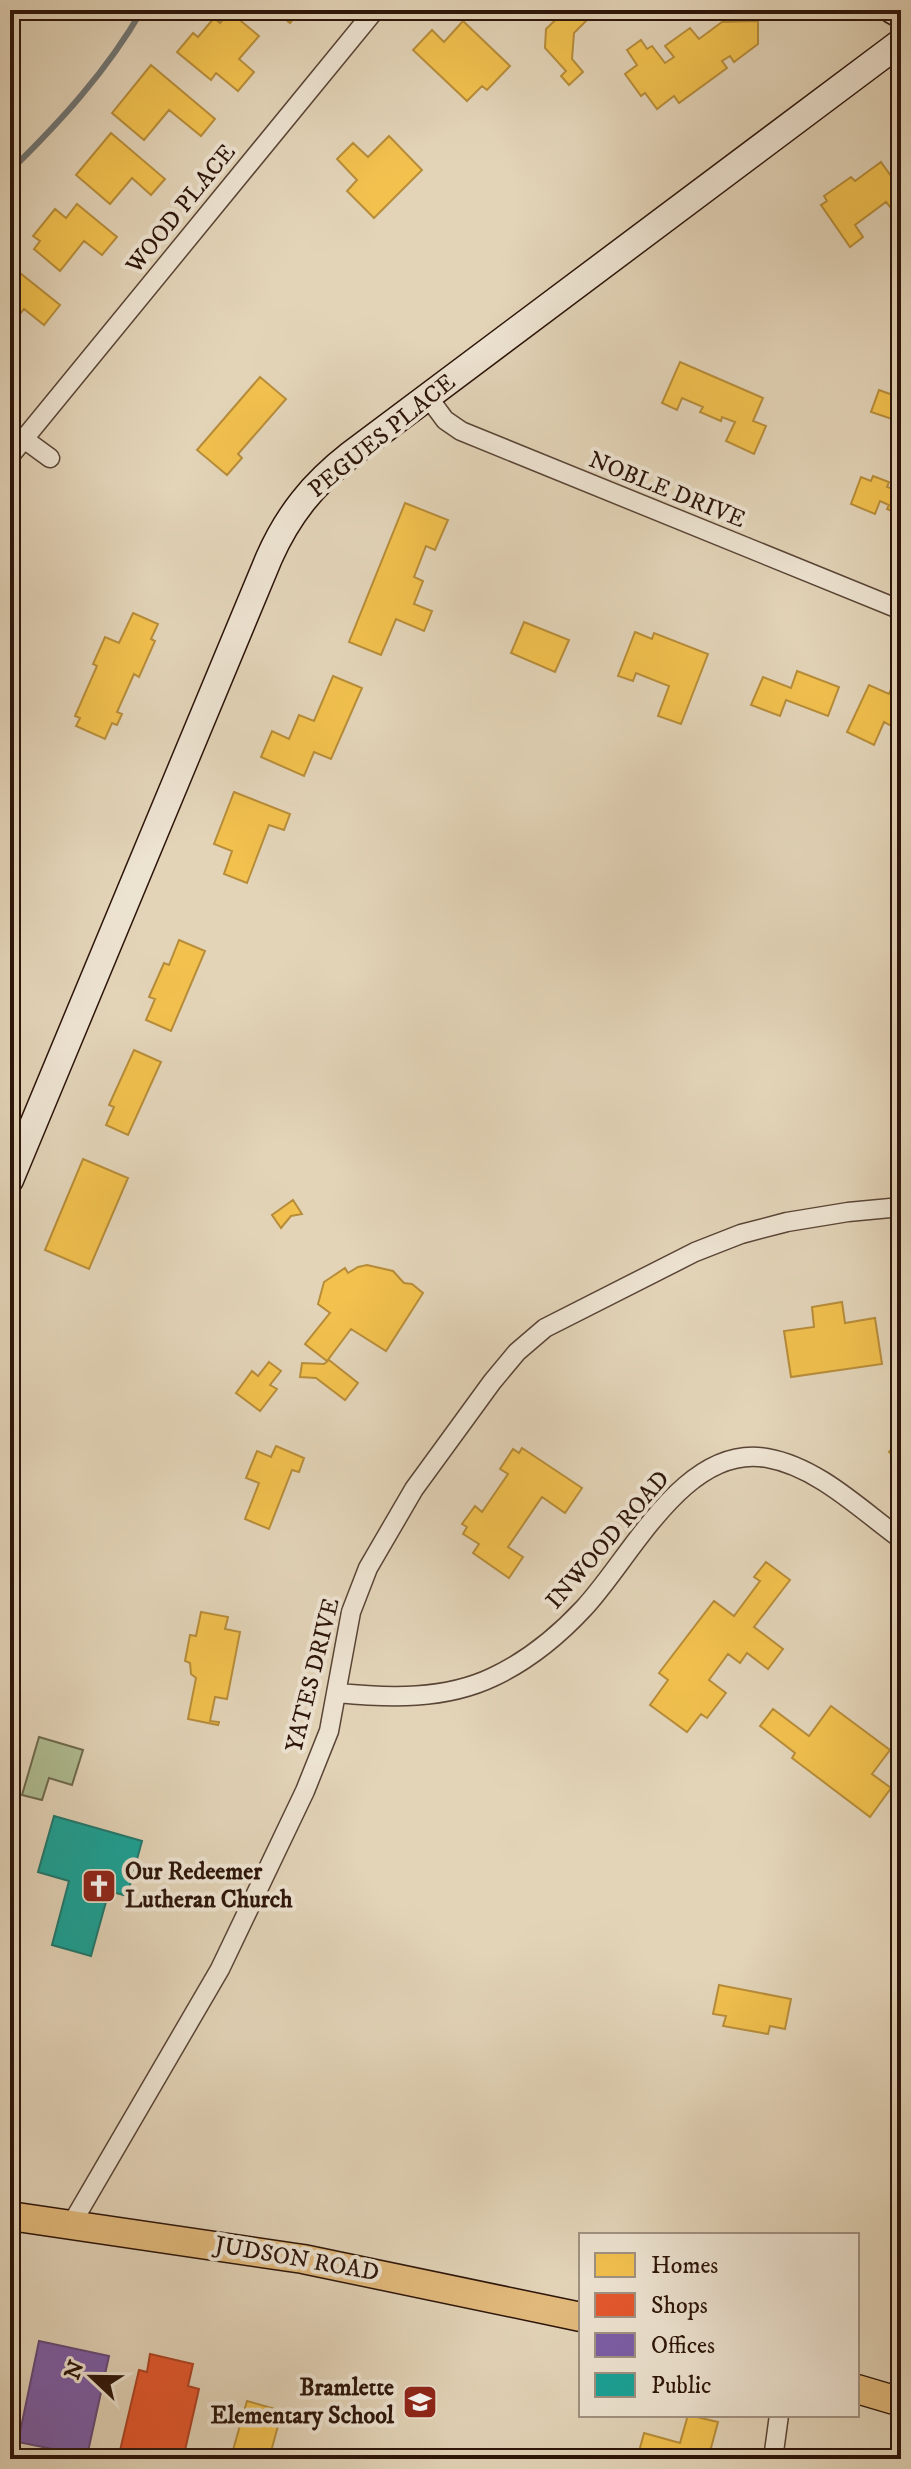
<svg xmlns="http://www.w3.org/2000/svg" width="911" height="2469" viewBox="0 0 911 2469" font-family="'IM FELL DW Pica',serif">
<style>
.green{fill:#afbd92;stroke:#6e694e;stroke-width:2}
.homes{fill:#f2c14e;stroke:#b78d3a;stroke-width:2}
.shops{fill:#e4572e;stroke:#ad4323;stroke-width:2}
.offices{fill:#7b5ea7;stroke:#644878;stroke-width:2}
.public{fill:#17a398;stroke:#1e786d;stroke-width:2}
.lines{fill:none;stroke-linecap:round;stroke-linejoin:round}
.stream{stroke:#6f7574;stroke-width:6}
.street-casing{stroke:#5a4536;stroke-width:21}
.secondary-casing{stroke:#2d150a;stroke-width:29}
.primary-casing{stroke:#2d150a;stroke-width:31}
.street{stroke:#ede3d1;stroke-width:18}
.secondary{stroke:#ede3d1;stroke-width:26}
.primary{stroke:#e2ba7c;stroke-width:28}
.labels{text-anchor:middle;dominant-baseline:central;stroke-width:8;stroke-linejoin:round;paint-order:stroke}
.street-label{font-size:24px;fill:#2d150a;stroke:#ede3d1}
.poi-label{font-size:24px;font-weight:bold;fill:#2d150a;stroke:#ede3d1;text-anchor:start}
</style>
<rect width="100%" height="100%" fill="#e3d4b8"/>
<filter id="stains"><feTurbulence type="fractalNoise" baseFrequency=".0025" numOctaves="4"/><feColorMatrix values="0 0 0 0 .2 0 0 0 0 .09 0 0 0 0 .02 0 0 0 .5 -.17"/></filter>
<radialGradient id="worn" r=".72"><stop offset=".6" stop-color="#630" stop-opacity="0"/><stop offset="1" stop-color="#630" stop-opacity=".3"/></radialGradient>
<path class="green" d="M39 1737 83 1750 72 1785 49 1778 42 1800 22 1795Z"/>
<path class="homes" d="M274 10H301L290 23Z
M566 10H577L587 20 574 33 572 59 583 72 569 85 561 76 566 71 545 48 546 29Z
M230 12 259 36 239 59 254 72 238 91 216 73 211 80 177 52 193 33 198 37 214 18 220 23Z
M463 21 510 66 487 90 482 86 467 101 413 50 432 30 444 42Z
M758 21V44L734 62 730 56 722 61 727 68 679 103 674 96 657 109 645 93 641 96 625 74 637 65 627 50 641 40 647 49 652 46 665 63 674 57 665 46 690 28 699 39 722 22Z
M151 65 215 119 201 136 169 110 144 140 112 113Z
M111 133 165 179 151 195 132 178 110 204 76 175Z
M389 136 422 170 374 218 347 191 357 180 337 159 353 143 368 157Z
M881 162 901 190V207L894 212 886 202 855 225 863 237 850 247 821 205 827 201 824 196 851 177 855 181Z
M77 204 117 237 102 255 84 241 60 271 34 249 40 241 33 236 55 209 66 218Z
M10 265 60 305 44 325 24 309 10 327Z
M680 362 763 398 753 421 766 426 754 454 726 441 735 422 722 417 721 421 700 412 703 407 682 398 677 410 662 403Z
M260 377 286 399 238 454 242 458 227 475 197 450Z
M879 390 901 398V422L871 412Z
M873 476 889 482 887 487 896 490 899 484H901V515L887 509 889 505 880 501 875 514 851 504 861 477 871 481Z
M405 503 448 520 435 550 426 546 414 577 423 581 414 604 432 611 424 631 396 619 381 655 349 642Z
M133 613 158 624 151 639 155 641 139 677 134 674 117 712 122 714 117 725 112 723 105 739 76 726 80 718 75 716 97 666 93 664 105 637 119 643Z
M524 622 569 640 555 672 511 653Z
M635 632 652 639 654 633 708 654 681 724 658 716 669 686 636 673 633 681 618 676Z
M797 671 839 687 828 716 786 700 780 716 751 705 763 677 791 688Z
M333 676 362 688 331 759 314 752 304 776 261 757 272 731 289 739 299 715 314 721Z
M897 676 901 678V737L891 732 893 727 884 722 874 745 847 732 869 685 889 694Z
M234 792 290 814 284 830 269 825 247 883 224 874 232 851 214 844Z
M179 940 205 951 171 1031 146 1020 155 999 149 997 164 963 169 965Z
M134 1050 161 1062 128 1135 106 1125 114 1107 109 1105Z
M83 1159 128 1178 89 1269 45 1250Z
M293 1200 302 1214 291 1216 281 1228 272 1215Z
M367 1265 393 1271 404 1283 412 1284 423 1293 386 1351 351 1329 327 1361 305 1344 330 1313 318 1304 324 1282 345 1268 348 1273 358 1267Z
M842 1302 845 1323 875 1318 882 1364 791 1377 784 1331 814 1327 812 1307Z
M329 1360 358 1383 345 1400 316 1378 300 1377 302 1363 324 1364Z
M269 1362 281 1371 270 1385 277 1389 260 1411 236 1393 252 1371 258 1376Z
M901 1436V1461L889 1452Z
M276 1446 304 1458 299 1472 292 1470 269 1529 245 1519 259 1483 246 1478 257 1451 271 1457Z
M522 1448 582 1488 565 1513 542 1497 508 1547 523 1557 509 1578 473 1553 479 1544 463 1534 467 1527 462 1524 475 1506 482 1512 508 1474 500 1469 513 1449 519 1453Z
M766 1562 790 1580 754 1627 783 1649 768 1669 747 1653 740 1663 728 1654 709 1680 726 1693 707 1718 701 1714 687 1732 650 1705 668 1680 659 1673 714 1601 734 1616 760 1581 754 1577Z
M201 1612 228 1617 225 1629 240 1632 227 1699 215 1697 210 1721 219 1722 218 1725 188 1719 196 1678 191 1674 190 1663 185 1661 190 1635 196 1636Z
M831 1706 890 1750 872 1774 891 1788 870 1817 792 1758 795 1753 760 1726 773 1709 809 1736Z
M719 1985 791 1999 785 2029 770 2026 768 2034 723 2026 726 2016 713 2014Z
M247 2401 282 2411 269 2459H215L217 2453 231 2457Z
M688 2415 718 2422 708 2459H637L644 2433 680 2443Z"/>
<path class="shops" d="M150 2354 193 2364 188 2386 199 2389 183 2459H118L139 2370 147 2372Z"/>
<path class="offices" d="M39 2341 109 2356 87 2456 18 2442Z"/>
<path class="public" d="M54 1816 142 1841 127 1896 109 1891 91 1956 52 1945 69 1881 38 1872Z"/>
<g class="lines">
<path class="stream" d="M10 171C60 122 107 71 142 10"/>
<g class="street-casing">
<path id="street" d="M428 397 445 420 461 431 901 610
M24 439 50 458
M10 456 375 10
M338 1693C389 1698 445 1700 493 1677 527 1661 558 1636 584 1608 631 1558 685 1443 767 1458 818 1467 861 1510 901 1539
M72 2223 220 1969 305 1791 329 1731 351 1612 368 1568 414 1489 492 1382 517 1352 545 1328 695 1252 741 1234 787 1222 848 1212 901 1207
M773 2459 779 2415"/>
</g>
<g class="secondary-casing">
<path id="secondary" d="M892 10 901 15
M10 1180 269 558C288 515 313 484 350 455L901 42"/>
</g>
<g class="primary-casing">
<path id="primary" d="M10 2216 303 2259 581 2317
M857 2389 901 2402"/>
</g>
<use href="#street" class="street"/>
<use href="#secondary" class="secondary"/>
<use href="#primary" class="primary"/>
</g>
<defs>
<g id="church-square" transform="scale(1.8)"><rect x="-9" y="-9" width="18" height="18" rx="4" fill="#8f2418" stroke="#ede3d1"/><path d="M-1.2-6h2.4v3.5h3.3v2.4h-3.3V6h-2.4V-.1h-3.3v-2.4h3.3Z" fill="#fff"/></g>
<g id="school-square" transform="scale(1.8)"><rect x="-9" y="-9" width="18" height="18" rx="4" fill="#8f2418" stroke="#ede3d1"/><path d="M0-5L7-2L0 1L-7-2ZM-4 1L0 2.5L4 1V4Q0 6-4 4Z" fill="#fff"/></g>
</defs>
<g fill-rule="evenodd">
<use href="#church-square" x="99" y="1886"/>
<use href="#school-square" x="420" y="2402"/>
</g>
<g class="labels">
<g class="street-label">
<text transform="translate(181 209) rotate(-51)">WOOD PLACE</text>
<text transform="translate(382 436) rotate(-39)">PEGUES PLACE</text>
<text transform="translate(667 490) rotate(22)">NOBLE DRIVE</text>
<text transform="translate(608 1540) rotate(-49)">INWOOD ROAD</text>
<text transform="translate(313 1675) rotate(-76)">YATES DRIVE</text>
<text transform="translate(297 2259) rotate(10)">JUDSON ROAD</text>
</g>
<g class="poi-label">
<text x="125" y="1872">Our Redeemer<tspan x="125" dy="28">Lutheran Church</tspan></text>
<text x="394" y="2388" text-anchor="end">Bramlette<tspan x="394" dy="28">Elementary School</tspan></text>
</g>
</g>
<rect width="911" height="2469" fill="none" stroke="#e3d4b8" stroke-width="40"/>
<rect x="12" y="12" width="887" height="2445" fill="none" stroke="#2d150a" stroke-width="4"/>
<rect x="20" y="20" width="871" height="2429" fill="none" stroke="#2d150a" stroke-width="2"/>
<rect x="579" y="2233" width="280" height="184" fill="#ede3d1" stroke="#a09181" stroke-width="2"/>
<rect x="595" y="2253" width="40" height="24" fill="#f2c14e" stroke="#a09181" stroke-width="2"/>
<text x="651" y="2273" font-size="24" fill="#2d150a">Homes</text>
<rect x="595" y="2293" width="40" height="24" fill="#e4572e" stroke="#a09181" stroke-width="2"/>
<text x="651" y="2313" font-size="24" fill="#2d150a">Shops</text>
<rect x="595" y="2333" width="40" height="24" fill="#7b5ea7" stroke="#a09181" stroke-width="2"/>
<text x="651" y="2353" font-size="24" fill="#2d150a">Offices</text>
<rect x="595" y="2373" width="40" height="24" fill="#17a398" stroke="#a09181" stroke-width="2"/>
<text x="651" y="2393" font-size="24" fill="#2d150a">Public</text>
<g transform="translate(92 2377) rotate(292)" stroke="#ede3d1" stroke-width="6" paint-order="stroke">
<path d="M0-6L14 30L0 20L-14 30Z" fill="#2d150a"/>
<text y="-12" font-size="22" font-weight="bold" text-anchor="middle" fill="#2d150a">N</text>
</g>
<rect width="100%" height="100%" filter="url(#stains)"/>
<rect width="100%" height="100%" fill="url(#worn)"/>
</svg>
